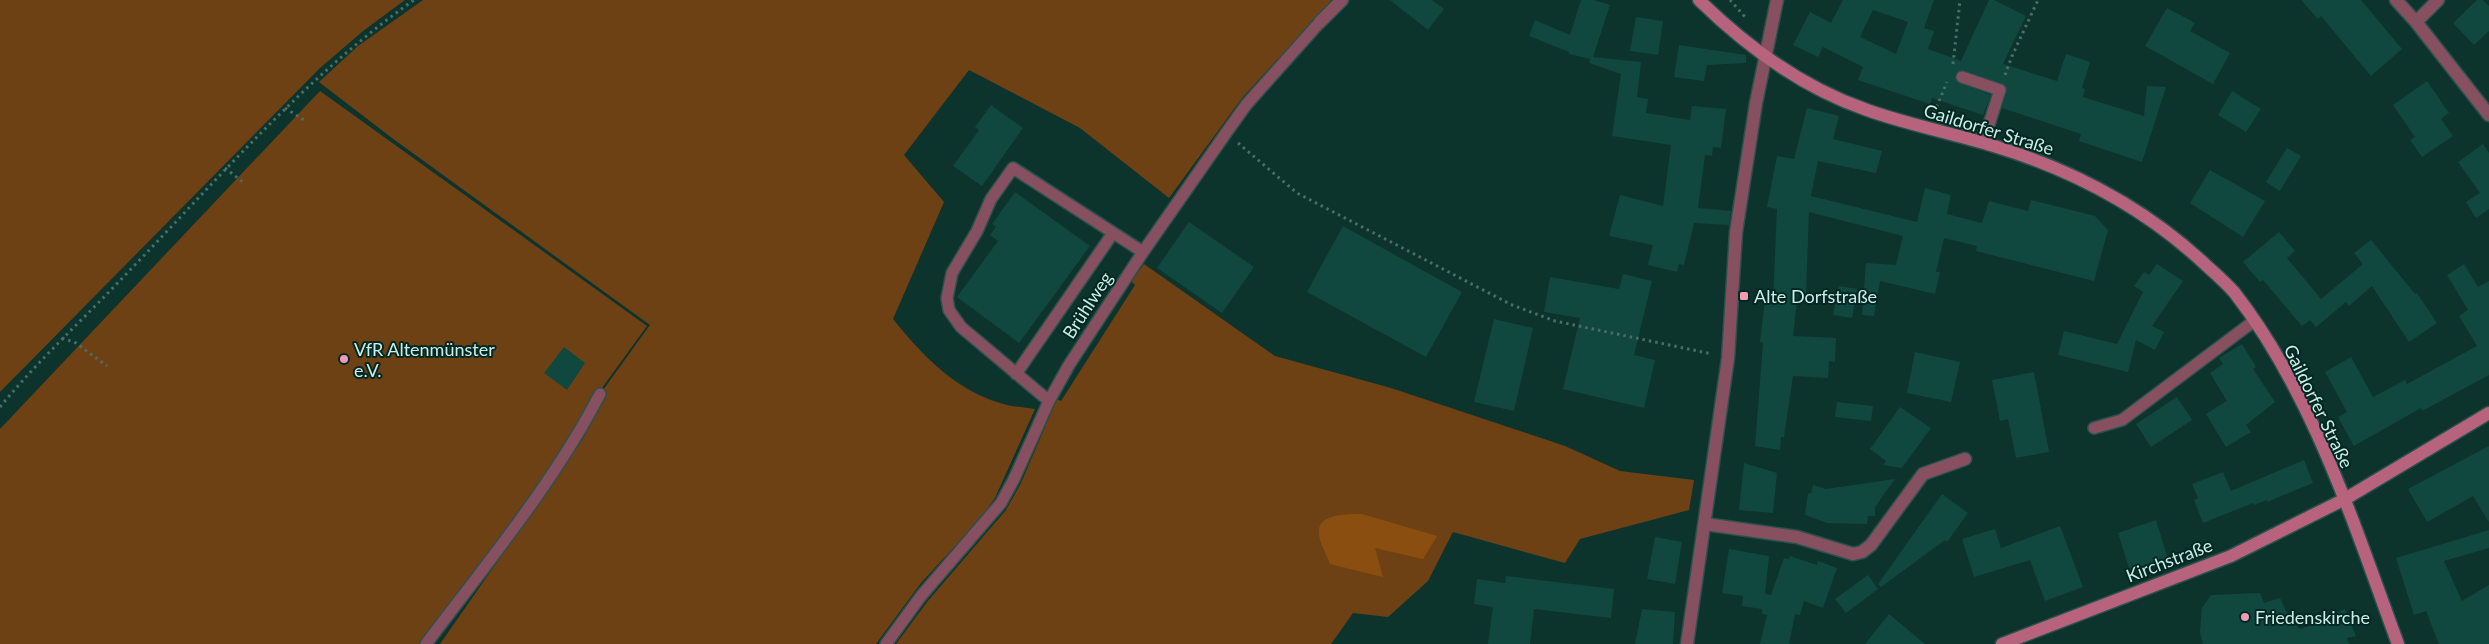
<svg xmlns="http://www.w3.org/2000/svg" width="2489" height="644" viewBox="0 0 2489 644" font-family="Lato,sans-serif">
<style>
.green{fill:#6e4115}
.forest{fill:#8a4f10}
.building{fill:#10483f;fill-rule:evenodd}
.lines{fill:none;stroke-linecap:round;stroke-linejoin:round}
.lane-casing{stroke:#2c514b;stroke-width:14}
.street-casing{stroke:#2c514b;stroke-width:15}
.secondary-casing{stroke:#2c514b;stroke-width:15}
.path{stroke:#496e67;stroke-width:3;stroke-dasharray:2.5 4;stroke-linecap:butt}
.lane{stroke:#865060;stroke-width:11}
.street{stroke:#865060;stroke-width:12}
.secondary{stroke:#b8637e;stroke-width:12}
.poi-dot{fill:#f19ab3;stroke:#022823;stroke-width:2}
.labels{text-anchor:middle;dominant-baseline:central;stroke-width:4;stroke-linejoin:round;paint-order:stroke}
.street-label{font-size:18px;fill:#ccede6;stroke:#022823}
.poi-label{font-size:18px;fill:#ccede6;stroke:#022823;text-anchor:start}
</style>
<rect width="100%" height="100%" fill="#0d332d"/>
<path class="green" d="M0 0H405L363 31 320 68 0 392Z
M423 0H1332L1242 98 1169 198 1080 128 969 70 904 155 944 202 893 319C922 355 954 389 1000 403 1011 407 1024 407 1035 409L995 498 980 519 921 583 876 644H440L582 440 606 397 603 390 650 325 392 138 319 82 358 46Z
M320 91 647 326 599 392 602 400 427 644H0V429Z
M1144 264 1275 356 1391 388 1565 446 1620 471 1694 480 1689 510 1580 539 1565 563 1453 532 1428 581 1388 617 1353 613 1331 644H896L927 602 1006 510 1021 483 1057 399 1061 401 1135 285 1131 281Z"/>
<path class="forest" d="M1362 514 1437 536 1423 559 1375 548 1383 577 1330 564C1327 555 1319 542 1319 533 1317 513 1350 514 1362 514Z"/>
<path class="building" d="M1390 0H1432L1444 9 1428 30Z
M1581 0H1594L1610 5 1593 57 1641 62 1637 97 1648 99 1646 113 1690 120 1692 106 1726 109 1721 148 1713 147 1712 156 1705 155 1698 208 1731 211 1729 225 1694 223 1684 265 1679 264 1677 272 1648 265 1653 245 1609 236 1620 195 1663 206 1671 145 1612 136 1621 74 1589 63 1590 59 1569 54V52L1529 36 1535 20 1570 35Z
M1843 0H1934L1924 28 1934 31 1928 49 1961 61 1989 0H1994L2026 16 2003 64 2057 81 2066 54 2090 62 2082 88 2085 89 2083 97 2144 116 2147 86 2166 87 2142 162 2079 141 2081 134 2002 108 2007 92 2005 85 1964 70H1960L1955 74 1957 82 1991 95 1983 115 1932 98 1930 104 1858 80 1863 67 1823 47 1818 57 1793 45 1810 12 1831 23ZM1873 10 1908 22 1896 54 1860 37Z
M2301 0H2361L2402 49 2371 76 2321 16 2318 19Z
M2477 0H2483L2489 6V31L2474 45 2453 23Z
M2167 8 2195 23 2190 31 2230 53 2213 84 2145 46Z
M1636 17 1663 21 1658 55 1630 51Z
M1679 45 1746 55V63L1707 65 1704 81 1674 77Z
M2427 81 2449 113 2441 119 2453 136 2422 157 2410 140 2415 137 2393 105Z
M2232 91 2261 109 2246 132 2218 115Z
M991 105 1023 128 982 186 953 166 979 130 975 127Z
M1807 108 1839 116 1833 139 1882 151 1876 173 1818 161 1811 196 1917 222 1925 188 1951 195 1947 214 1982 223 1989 201 2028 211 2031 200 2095 216 2108 230 2094 281 1976 251 1977 246 1944 238 1936 272H1940L1935 294 1880 281 1874 316 1862 315 1866 263 1896 265 1903 236 1809 212 1806 294 1798 293 1793 336 1836 338 1835 362 1829 361 1828 378 1793 376 1784 437H1781L1780 450 1755 446 1763 343 1760 342 1765 299 1773 300 1777 209 1767 207 1777 156 1794 159Z
M2483 144 2489 153V209L2476 218 2466 202 2480 193 2458 162Z
M2287 148 2301 156 2280 191 2266 182Z
M2210 170 2265 201 2243 237 2190 203Z
M1015 192 1090 246 1019 343 957 297 998 241 990 235 996 227 992 224Z
M1189 222 1254 267 1222 313 1157 268Z
M1343 226 1462 292 1426 357 1307 292Z
M2279 232 2295 251 2287 258 2321 299 2363 264 2354 253 2371 240 2415 294 2417 293 2437 323 2409 342 2372 286 2349 306 2346 302 2316 327 2310 320 2302 326 2263 280 2260 282 2243 262Z
M2157 264 2183 281 2152 326 2164 332 2155 350 2136 340 2128 372 2058 355 2064 331 2117 344 2143 292 2134 286 2144 272 2149 275Z
M2464 264 2478 287 2489 281V375L2422 411 2421 408 2354 446 2338 417 2347 412 2325 372 2351 357 2373 397 2405 380 2407 384 2477 346 2459 316 2468 310 2447 275Z
M1623 274 1652 281 1634 355 1655 360 1644 408 1563 389 1580 318 1544 312 1550 277 1619 289Z
M1839 286 1857 289 1852 318 1833 315Z
M1494 319 1533 328 1514 411 1474 402Z
M2242 344 2256 367 2253 369 2275 402 2246 425 2251 432 2226 447 2206 414 2227 401 2210 373 2223 364 2219 358Z
M564 347 585 363 567 390 544 373Z
M1915 352 1960 362 1951 402 1907 393Z
M2034 372 2049 452 2016 458 2008 419 2000 421 1992 380Z
M2177 397 2192 420 2151 447 2136 424Z
M1837 402 1873 406 1871 421 1835 417Z
M1900 407 1931 428 1902 468 1883 465 1886 461 1870 449Z
M2489 446V522L2473 496 2427 522 2408 489Z
M2304 460 2313 483 2267 502V500L2254 505 2253 503 2203 523 2194 500 2198 498 2192 484 2223 472 2231 491Z
M1744 463 1777 473 1773 513 1739 510Z
M1895 479 1875 507V516H1868L1867 524 1827 523 1805 515 1808 493 1811 494 1813 485 1826 489Z
M1942 494 1968 513 1947 542 1945 540 1881 587 1878 584Z
M2156 520 2168 559 2130 571 2118 533Z
M2060 526 2083 587 2045 601 2030 560 1974 577 1962 539 1995 529 2001 548Z
M2489 530V548L2444 561 2462 601 2489 585V644H2439L2426 611 2414 615 2396 558Z
M1655 537 1682 542 1675 584 1647 579Z
M1729 549 1769 556 1765 594 1771 595 1784 558 1789 559 1790 556 1817 565 1818 561 1837 568 1823 608 1804 601 1800 615 1795 614 1789 644H1760L1767 615 1762 614V609L1742 606 1743 596 1722 593Z
M1868 575 1878 589 1846 613 1835 599Z
M1506 576 1614 589 1611 618 1534 609 1530 644H1488L1493 607 1474 604 1477 579 1505 583Z
M2260 593 2264 603 2280 598 2290 620 2300 629 2333 619 2331 615 2345 609 2356 636 2347 638 2349 644H2203L2200 632 2202 608 2211 595Z
M1642 609 1675 612 1673 644H1635Z
M1889 614 1925 644H1865Z"/>
<g class="lines">
<g class="lane-casing">
<path id="lane" d="M1962 77 2000 90 1983 143
M1016 374 1113 233
M1049 401 961 327 949 310 947 298 952 273 977 231 991 199 1013 168 1143 252
M2094 428 2122 420 2254 321
M426 644C487 563 553 484 600 394
M886 644 921 596 1001 503 1014 479 1049 401 1069 365 1143 252 1226 133 1246 105 1320 22"/>
</g>
<g class="street-casing">
<path id="street" d="M2396 0 2416 22 2489 115
M1320 22 1342 0
M2416 22 2438 0
M1705 524 1797 537 1853 554 1862 552 1871 545 1923 474 1965 459
M1687 644 1728 358 1736 232 1756 103 1777 0"/>
</g>
<g class="secondary-casing">
<path id="secondary" d="M1699 0C1747 47 1803 88 1867 110 1909 125 1952 133 1994 146 2073 170 2148 210 2208 267 2217 275 2226 283 2234 292 2313 393 2354 525 2398 644
M2002 644 2231 556 2345 499 2489 413"/>
</g>
<path class="path" d="M1730 0 1746 18
M1953 64 1960 0
M2005 75 2012 56 2038 0
M285 108 304 120
M1934 113 1947 82
M1238 143 1297 193 1512 305 1555 321 1712 354
M225 168 244 183
M62 338 76 343 107 366
M0 407C40 358 87 316 130 270 221 176 306 76 414 0"/>
<use href="#lane" class="lane"/>
<use href="#street" class="street"/>
<use href="#secondary" class="secondary"/>
</g>
<g class="poi-dot">
<rect x="1739" y="291" width="10" height="10" rx="2.5"/>
<circle cx="344" cy="359" r="5"/>
<circle cx="2245" cy="617" r="5"/>
</g>
<g class="labels">
<g class="street-label">
<text transform="translate(1989 129) rotate(17)">Gaildorfer Straße</text>
<text transform="translate(1087 305) rotate(-57)">Brühlweg</text>
<text transform="translate(2319 406) rotate(64)">Gaildorfer Straße</text>
<text transform="translate(2169 560) rotate(-21)">Kirchstraße</text>
</g>
<g class="poi-label">
<text x="1754" y="296">Alte Dorfstraße</text>
<text x="354" y="349">VfR Altenmünster<tspan x="354" dy="21">e.V.</tspan></text>
<text x="2255" y="617">Friedenskirche</text>
</g>
</g>
</svg>
